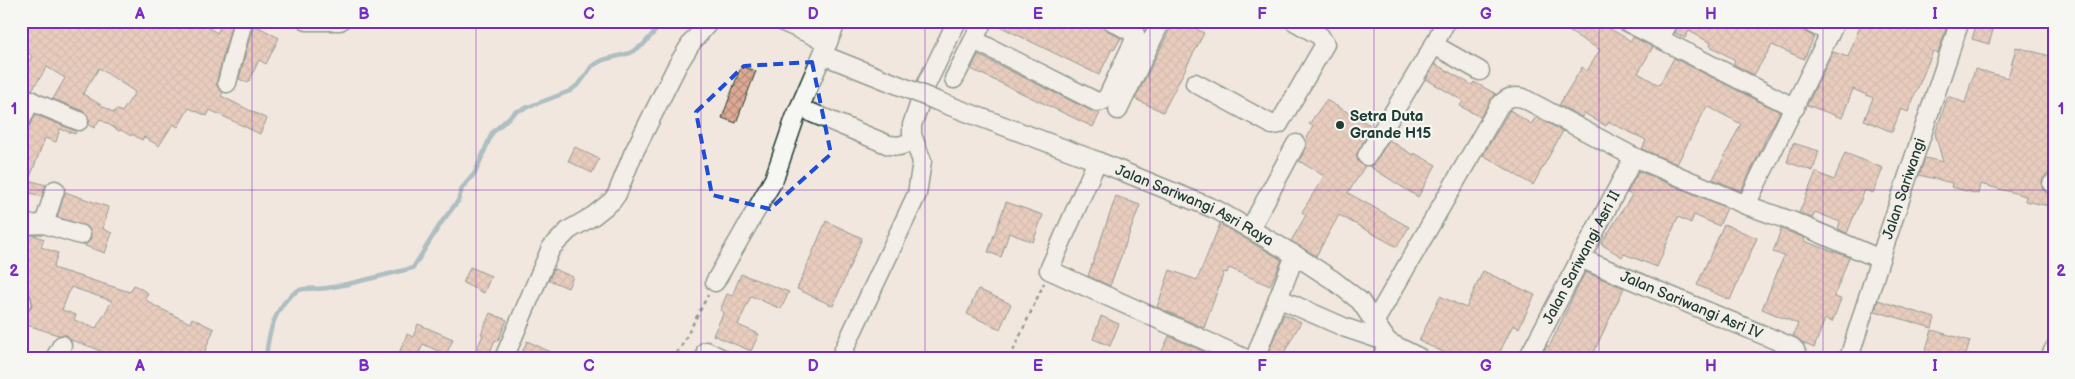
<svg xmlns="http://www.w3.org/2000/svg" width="2075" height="379" viewBox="0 0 2075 379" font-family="'Balsamiq Sans',sans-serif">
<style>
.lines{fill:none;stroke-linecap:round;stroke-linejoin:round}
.stream{stroke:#5e8c9f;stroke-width:4.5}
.building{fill:url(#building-cross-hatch);stroke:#1f3d34;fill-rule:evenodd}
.minor-casing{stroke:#1f3d34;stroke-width:21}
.path{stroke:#1f3d34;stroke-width:2.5;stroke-dasharray:4 4;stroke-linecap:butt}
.minor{stroke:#f6f6f2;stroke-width:18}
.minor-bridge-casing{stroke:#1f3d34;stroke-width:21;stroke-linecap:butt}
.minor-bridge{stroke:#f6f6f2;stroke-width:18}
.marked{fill:none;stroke:#1d4ed8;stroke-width:4;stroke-dasharray:10 6;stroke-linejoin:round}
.grid{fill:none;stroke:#7b2cbf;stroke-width:1;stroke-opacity:0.55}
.poi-dot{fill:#1f3d34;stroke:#f6f6f2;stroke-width:2}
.labels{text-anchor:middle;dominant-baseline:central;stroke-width:4.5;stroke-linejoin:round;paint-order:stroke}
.poi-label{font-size:15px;font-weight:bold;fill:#1f3d34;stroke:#f6f6f2;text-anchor:start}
.street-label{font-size:15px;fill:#1f3d34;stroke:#f6f6f2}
.neatline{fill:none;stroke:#7b2cbf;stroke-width:2}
.grid-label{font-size:16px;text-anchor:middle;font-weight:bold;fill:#7b2cbf}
</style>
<defs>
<pattern id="building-cross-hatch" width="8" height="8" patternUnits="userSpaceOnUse" patternTransform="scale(1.25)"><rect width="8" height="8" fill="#dfaa95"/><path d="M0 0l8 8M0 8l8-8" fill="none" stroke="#b48c7a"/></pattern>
</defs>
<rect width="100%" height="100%" fill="#f1e7df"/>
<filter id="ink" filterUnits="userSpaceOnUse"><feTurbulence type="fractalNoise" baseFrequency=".02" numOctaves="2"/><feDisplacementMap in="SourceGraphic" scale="10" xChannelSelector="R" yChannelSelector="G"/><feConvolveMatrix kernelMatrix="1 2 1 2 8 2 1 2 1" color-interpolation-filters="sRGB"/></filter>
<g filter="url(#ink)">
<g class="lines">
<path class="stream" d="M266 358C268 334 274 308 294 293 302 286 317 290 327 288 356 283 384 275 413 268L441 223 458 201 462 188 475 173 492 133 515 112 570 91 580 83 592 66 603 60 630 53 643 45 664 21"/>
</g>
<path class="building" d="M31 21H199L217 33 223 21 231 26 217 80V86L223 92 221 96 267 119 260 134 210 110 207 116 189 108 178 127 173 124 159 146 144 137 142 140 132 134 131 136 121 130 119 131 100 119 94 128 89 125V119L83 111 53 99 65 78 47 67 32 90 21 87V74L32 56 21 47V36ZM99 68 135 92 122 112 116 109 114 113 83 94Z
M993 21H1091L1121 38 1114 50 1112 49 1099 75 993 23Z
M1174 21H1181L1204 33 1163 112 1135 99Z
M1552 21H1612L1609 28 1631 41 1633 37 1653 47 1638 73 1659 85 1674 58 1780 112 1764 141H1765L1741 191 1713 179 1741 124 1707 106 1677 164 1642 149 1646 140 1609 122 1606 126 1584 113 1582 117 1559 105 1582 67 1587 71 1600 50Z
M1679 21H1796L1802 30 1814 37 1804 59 1772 45 1754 75 1733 64 1735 60 1710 46 1711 43 1689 31 1685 38 1675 33Z
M1862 21H1926L1946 29 1938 53 1933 51 1908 112 1901 109 1892 132 1864 120 1873 98 1853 89 1842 118 1807 105 1833 52 1848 57Z
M255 25 279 38 266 64 259 60 248 83 239 79 250 36Z
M1976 25 1993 30 1989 44 1972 39Z
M2016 47 2054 57V107L2046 136 2054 139V155L2048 175 2043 179 2041 184 2043 190 2054 195V207L2025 201 2026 196 1980 184 1978 194 1951 187 1952 183 1919 175 1925 158 1943 162 1935 134 1948 96 1965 103 1975 69 2008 78Z
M978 55 1092 111 1100 113 1093 127 971 69Z
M1435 64 1472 85 1474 82 1496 94 1480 117 1460 106 1463 101 1426 79Z
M741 66 756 71 736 123 722 118Z
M1326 100 1370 125 1369 128 1371 129 1356 155 1358 162 1365 166 1348 193 1409 227 1397 247 1339 215 1316 256 1291 241 1306 215 1302 212 1324 176 1299 161 1306 149V140L1313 126 1309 124Z
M1510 110 1531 124 1536 117 1563 131 1533 185 1483 155Z
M36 115 76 131 75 134 60 129 56 142 45 138 29 180 46 185 42 197 25 191 23 198H21V131L27 129Z
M1389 140 1413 155 1414 153 1436 165 1418 197 1369 166 1376 161Z
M1793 143 1819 151 1813 171 1787 162Z
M575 147 599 159 592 173 568 161Z
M1845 153 1883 168 1873 193 1865 190 1847 233 1838 229 1840 222 1815 212 1812 218 1799 213 1816 172 1834 180Z
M1639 171 1727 208 1719 226 1694 215 1691 223 1678 217 1657 267 1624 254 1622 257 1601 244 1632 195 1627 193Z
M65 192 108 207 103 229 112 233 105 253 85 246 91 238 88 227 57 217Z
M1116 196 1140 205 1110 286 1088 276Z
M1006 202 1043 215 1033 242 1009 233 1001 257 988 252Z
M826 221 862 238 833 306 797 289Z
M1220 224 1282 260 1270 286 1229 268 1227 273 1224 272 1204 328 1157 307 1170 270 1197 280Z
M1724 224 1757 238 1730 300 1697 285Z
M1781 229 1805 238 1804 241 1849 257 1834 297 1841 299 1832 322 1825 319 1814 348 1803 343 1793 336 1798 324 1762 309 1784 256 1773 252Z
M34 235 44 239 41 247 58 253 53 268 130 292 134 285 148 293 145 299 155 306 190 323 192 318 214 329 202 358H112L94 348 71 340 67 335H58L21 323V312L29 310 32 304 30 294 21 291V283L29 260 21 257V236ZM71 287 112 301 96 328 74 320 76 315 62 310Z
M470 267 491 276 484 293 463 283Z
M554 269 573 277 568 288 549 280Z
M1483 271 1535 295 1519 328 1513 325 1497 358H1456L1419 341 1440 296 1466 308Z
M1585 272 1624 288 1591 358H1540L1547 345 1549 347Z
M741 274 789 292 781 309 751 296 738 325 759 334 751 351 713 335 724 312 720 310 727 294 732 296Z
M978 289 1011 304 1000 329 967 314Z
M1878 300 1935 318 1932 328 1875 311Z
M490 313 507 320 498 341 495 340 488 357 476 351 483 335 481 334Z
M1284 314 1301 322 1281 358H1266Z
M1101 316 1119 324 1110 346 1093 339Z
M418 324 453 339 446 355 423 344 417 358H397L407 334 413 337Z
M1932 330 1970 341 1965 358H1923Z
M1169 336 1218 358H1159Z
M527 341 564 358H520Z"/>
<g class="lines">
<g class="minor-casing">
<g id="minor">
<path d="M307 21H340"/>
<path d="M781 21 828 42"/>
<path d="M1625 21 1795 108"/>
<path d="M1807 21 1830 33"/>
<path d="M1660 39 1669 21"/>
<path d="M974 40 1097 102 1102 101 1107 98 1135 39V34L1112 21"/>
<path d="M1434 45 1480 71"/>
<path d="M823 55 908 89"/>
<path d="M954 79 983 21"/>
<path d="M227 83 243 21"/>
<path d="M1195 83 1269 123 1272 125 1279 124 1325 44 1320 36 1294 21"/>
<path d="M21 97 79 121"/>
<path id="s1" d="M937 101 1097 161 1217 210 1295 255 1333 280 1360 301 1388 342 1420 358"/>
<path d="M1118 110 1161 21"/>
<path d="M812 113 889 145 899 146 914 141"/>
<path d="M21 120 31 100"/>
<path d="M1367 156 1434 45 1446 21"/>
<path d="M1097 161 1049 270 1244 358"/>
<path d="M2052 184 2054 185"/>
<path d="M1746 205 1836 21"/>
<path d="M44 224 55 190"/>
<path d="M21 225 44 224 81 235"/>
<path d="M1250 229 1296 144"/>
<path id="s2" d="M1580 258 1792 347 1795 350 1798 358"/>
<path d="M715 282 774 179 795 118 837 21"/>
<path d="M1278 298 1346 328 1388 342 1382 358"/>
<path d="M21 301 22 302"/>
<path d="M1375 321 1499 106C1506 98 1512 95 1523 98L1634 157 1746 205 1794 222 1880 259"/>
<path d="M706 351 721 358"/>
<path d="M55 358 62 345"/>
<path d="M504 358 551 248 569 230 593 216 612 201 617 194 633 154 677 66 692 42 710 21"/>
<path d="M840 358 917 194 922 161 912 135V125L926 85 957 21"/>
<path d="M1255 358 1295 255"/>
<path id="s3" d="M1528 358 1634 157"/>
<path id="s4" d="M1849 358 1880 259 1960 21"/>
<path d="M2050 358 2054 349"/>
</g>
</g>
<path class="path" d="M670 358 680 349 708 295
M1010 358 1044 283"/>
<use href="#minor" class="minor"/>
<g class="minor-bridge-casing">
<path id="minor-bridge" d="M908 89 937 101"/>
</g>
<use href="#minor-bridge" class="minor-bridge"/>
</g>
</g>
<path d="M0 0H2075V379H0ZM812 62 831 154 770 209 712 195 696 112 744 66Z" fill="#f1e7df" fill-opacity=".55" fill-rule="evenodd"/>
<path class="marked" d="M812 62 831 154 770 209 712 195 696 112 744 66Z"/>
<path class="grid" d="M252 21V358M476 21V358M701 21V358M925 21V358M1150 21V358M1374 21V358M1599 21V358M1823 21V358M21 190H2054"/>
<circle class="poi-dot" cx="1340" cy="125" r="5"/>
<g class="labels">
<g class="poi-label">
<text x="1350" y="116">Setra Duta<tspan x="1350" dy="17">Grande H15</tspan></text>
</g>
<g class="street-label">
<text stroke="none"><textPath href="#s4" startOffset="178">Jalan Sariwangi</textPath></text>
<text stroke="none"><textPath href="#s1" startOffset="278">Jalan Sariwangi Asri Raya</textPath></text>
<text stroke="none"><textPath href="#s3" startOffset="114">Jalan Sariwangi Asri II</textPath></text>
<text stroke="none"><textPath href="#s2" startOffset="121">Jalan Sariwangi Asri IV</textPath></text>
</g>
</g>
<rect width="2075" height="379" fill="none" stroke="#f6f6f2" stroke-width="55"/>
<rect x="28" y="28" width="2020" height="324" class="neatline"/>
<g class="grid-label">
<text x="140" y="19">A</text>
<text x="364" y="19">B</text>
<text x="589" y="19">C</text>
<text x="813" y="19">D</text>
<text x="1038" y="19">E</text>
<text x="1262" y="19">F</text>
<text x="1486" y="19">G</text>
<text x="1711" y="19">H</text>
<text x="1935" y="19">I</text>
<text x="14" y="114">1</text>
<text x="2061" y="114">1</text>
<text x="14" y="276">2</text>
<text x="2061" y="276">2</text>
<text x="140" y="371">A</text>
<text x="364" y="371">B</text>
<text x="589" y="371">C</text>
<text x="813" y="371">D</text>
<text x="1038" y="371">E</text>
<text x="1262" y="371">F</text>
<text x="1486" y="371">G</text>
<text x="1711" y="371">H</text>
<text x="1935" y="371">I</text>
</g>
</svg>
